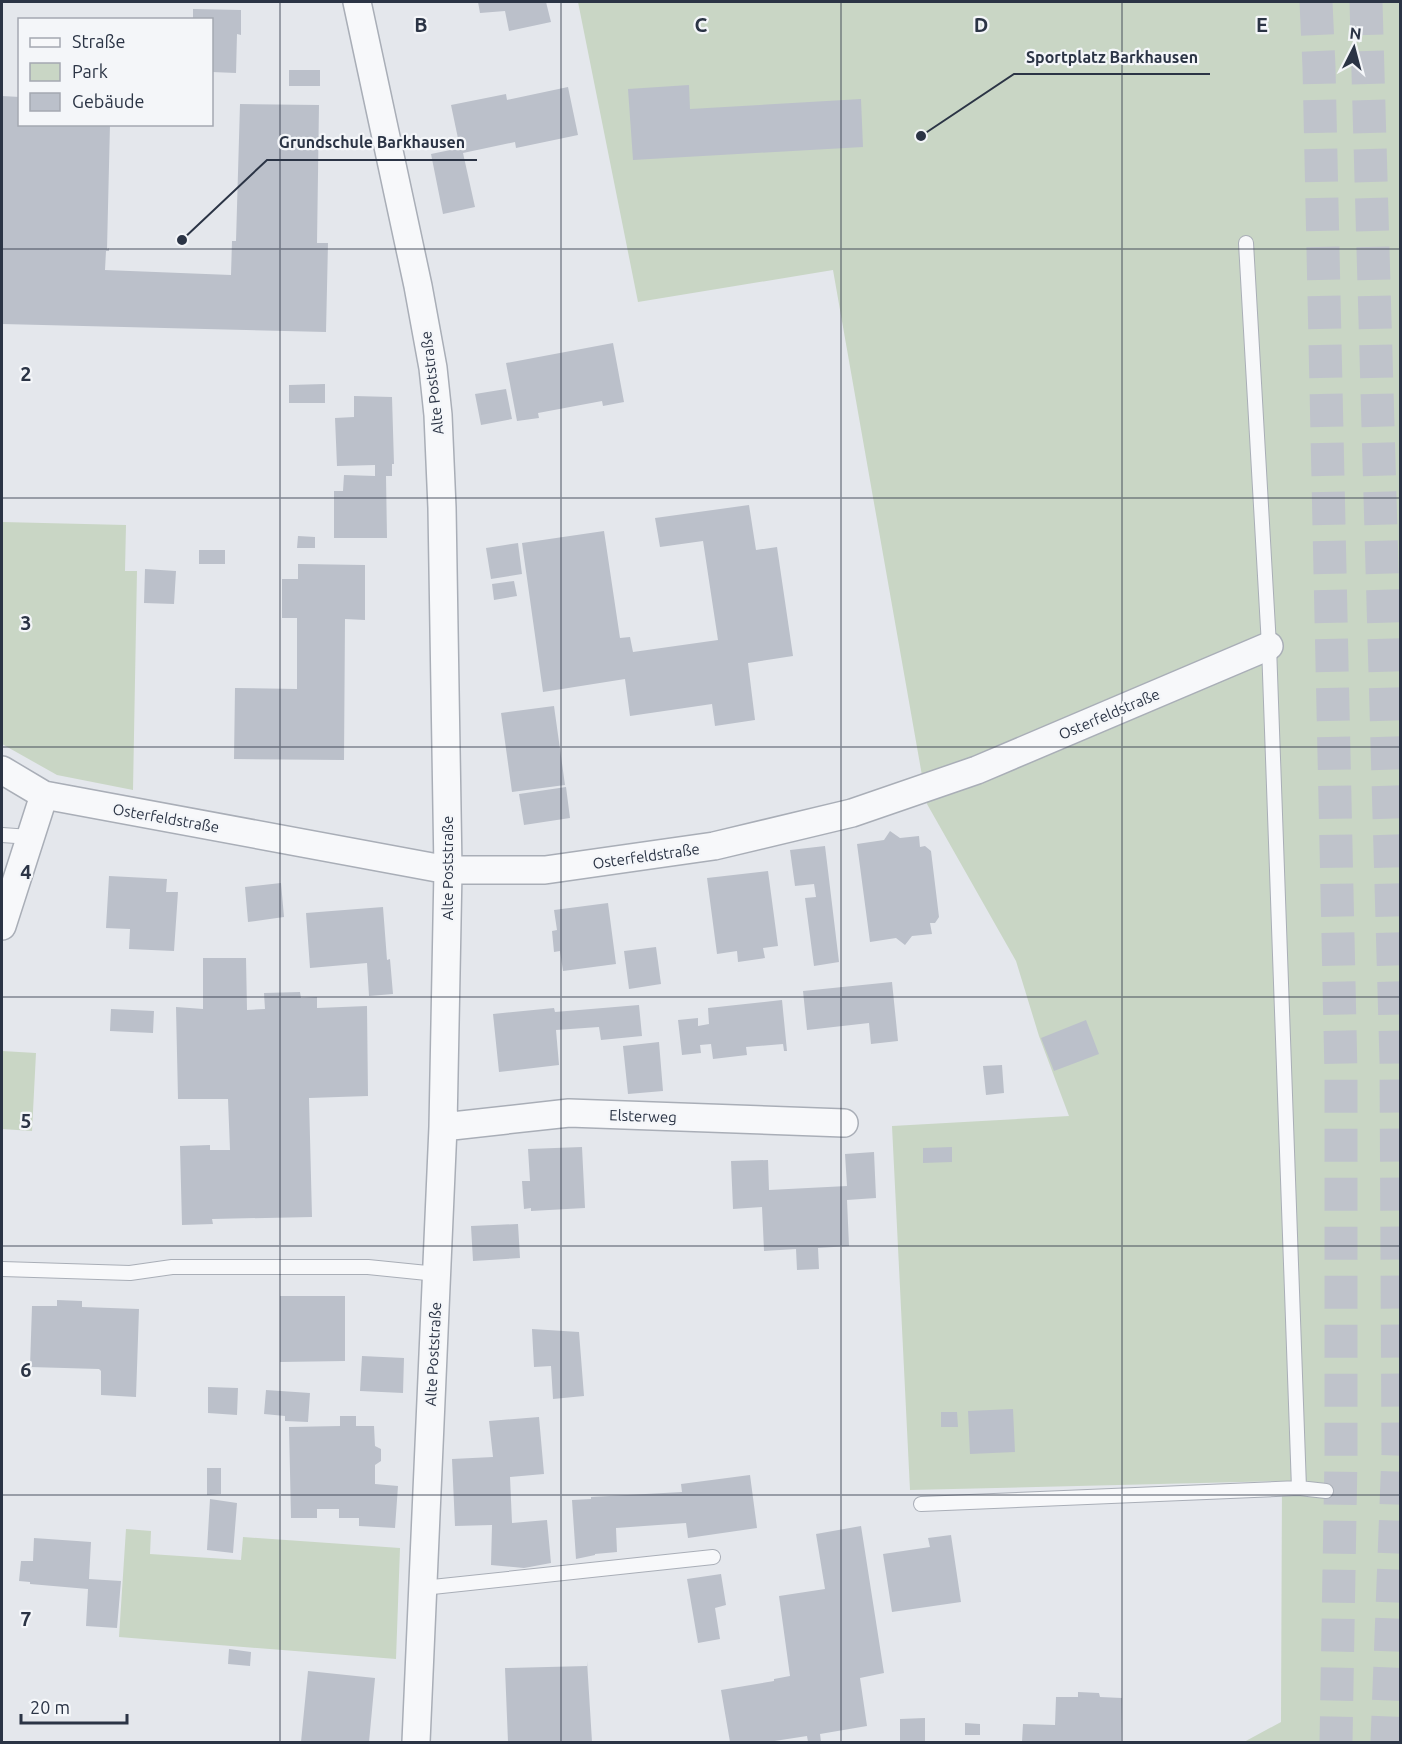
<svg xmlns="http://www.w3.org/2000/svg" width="1402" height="1744" viewBox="0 0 1402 1744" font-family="Ubuntu,sans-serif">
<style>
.green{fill:#c9d6c5}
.building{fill:#bbc0ca}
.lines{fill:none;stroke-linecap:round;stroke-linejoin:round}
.highway-tunnel{stroke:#bfc3cb;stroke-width:33;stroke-dasharray:33 16;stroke-linecap:butt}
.lane-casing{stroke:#a9aeb7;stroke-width:16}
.street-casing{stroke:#a9aeb7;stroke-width:30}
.lane{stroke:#f7f8fa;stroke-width:14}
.street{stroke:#f7f8fa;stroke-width:27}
.grid{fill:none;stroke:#2b3445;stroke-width:1.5;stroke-opacity:0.55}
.labels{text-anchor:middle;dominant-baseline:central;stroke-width:4.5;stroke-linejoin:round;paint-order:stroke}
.street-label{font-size:15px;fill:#2b3445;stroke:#f4f6f9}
.grid-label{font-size:20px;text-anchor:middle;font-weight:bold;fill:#2b3445;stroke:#f4f6f9;stroke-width:4.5;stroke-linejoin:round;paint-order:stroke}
.leader{fill:none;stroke:#2b3445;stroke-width:2}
.callout-dot{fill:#2b3445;stroke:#f4f6f9;stroke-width:2}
.callout-label{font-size:16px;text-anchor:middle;font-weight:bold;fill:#2b3445;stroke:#f4f6f9;stroke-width:4.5;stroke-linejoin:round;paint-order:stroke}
</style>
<rect width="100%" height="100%" fill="#e4e7ec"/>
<path class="green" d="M578 2H1400V1742H1244L1281 1722 1282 1481 910 1490 892 1126 1069 1116 1039 1036 1016 961 927 804 833 270 638 302Z
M2 522 126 525 125 571H137L133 790 57 775 2 744Z
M2 1051 36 1053 32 1131 2 1129Z
M126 1529 151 1531 150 1554 241 1560 243 1537 400 1548 396 1659 119 1637Z"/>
<path class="building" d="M478 2H546L551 22 509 31 505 11 480 13Z
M193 9 241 10V35L237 34 236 73 212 72V20H193Z
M289 70H320V86H289Z
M689 85 690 109 861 99 863 147 633 160 628 89Z
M568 87 578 135 516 148 515 142 463 153 475 207 443 214 431 154 460 148 451 105 506 94 507 100Z
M2 96 20 97V124H110L107 249 109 248V251H106L105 270 231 275 232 241H236L240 104 319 105 317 243H328L326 332 2 324Z
M613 343 624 402 603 406 602 401 538 413 539 418 517 421 506 363Z
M325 384V403H289V385Z
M506 389 512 419 481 425 475 394Z
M354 396 392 397 394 464H392V476H386L387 538H334V491H343L344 475 375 476V465L337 466 335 418 354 417Z
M749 505 756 550 777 547 793 656 748 663 755 720 715 726 712 704 630 716 625 679 543 692 522 543 604 531 620 638 630 637 633 652 718 640 703 541 660 547 655 518Z
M298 536 315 537V548H297Z
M518 543 522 574 491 579 486 548Z
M199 550H225V564H199Z
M298 564 365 565V620L345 619 344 760 234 759 235 688 297 689V618H282V579H298Z
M145 569 176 571 174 604 144 603Z
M514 581 517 596 494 600 492 584Z
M554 706 565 785 512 792 501 713Z
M566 787 570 818 524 825 519 794Z
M890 831 900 838 919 836 920 847 925 846 931 851 939 917 935 923H930L932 934 912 936 905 945 896 938 870 942 857 844 884 840Z
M825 846 839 962 814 966 805 898 816 897 814 884 795 886 790 850Z
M768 871 778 946 763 948 765 958 738 962 737 951 717 954 707 878Z
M109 876 167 879 166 892H178L174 951 129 949 130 929 106 928Z
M281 883 284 917 248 922 245 887Z
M608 903 616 964 563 971 560 951 554 952 552 931 557 930 554 910Z
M383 907 387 960 390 959 393 994 369 996 367 963 310 968 306 913Z
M656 947 661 984 629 989 624 951Z
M203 958H246L247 1010 265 1009 264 993 300 992 301 998 317 997V1008L367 1006 368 1096 309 1098 312 1217 212 1219 213 1224 182 1225 180 1146 210 1145V1150H230L228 1099H178L176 1007 203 1009Z
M892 982 898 1041 871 1044 869 1023 807 1030 803 991Z
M782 1000 787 1051H784L783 1044 746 1047 747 1055 713 1059 711 1044 700 1045 701 1053 682 1055 678 1020 698 1018V1026L709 1024 708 1008Z
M639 1005 642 1036 601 1040 599 1027 556 1030 559 1065 499 1072 493 1014 554 1008 555 1012Z
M111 1009 154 1011 153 1033 110 1031Z
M1086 1020 1099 1054 1054 1071 1041 1038Z
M659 1042 663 1091 628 1094 623 1046Z
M1002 1065 1004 1093 986 1095 983 1066Z
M582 1147 585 1208 531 1211V1208L524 1209 522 1181H530L528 1149Z
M952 1147V1162L923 1163V1148Z
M874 1152 876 1198 847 1200 849 1246 818 1248 819 1269 797 1270 796 1249 764 1251 762 1207 733 1209 731 1161 768 1160 769 1190 847 1186 845 1154Z
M518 1224 520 1258 473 1261 471 1226Z
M280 1296H345V1361L280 1362Z
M57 1300 82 1301V1307L139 1309 136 1397 101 1395V1371L99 1369 30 1367 32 1306H57Z
M532 1329 579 1332 584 1396 553 1399 551 1366 534 1367Z
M362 1356 404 1358 403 1393 360 1391Z
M208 1387 238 1388 237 1415 208 1413Z
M266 1390 310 1393 308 1422 285 1421V1416L264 1414Z
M1013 1409 1015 1452 970 1454 968 1411Z
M941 1412H957L958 1427H941Z
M340 1416H356V1426H374L375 1446 381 1449V1461L375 1465V1484L398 1486 395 1528 359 1526V1518H339V1509H317V1518H291L289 1427 340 1426Z
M539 1417 544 1474 510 1477 512 1523 547 1520 551 1563 524 1568 491 1565 492 1525 455 1526 452 1459 493 1457 489 1421Z
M207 1468H221V1494L207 1495Z
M750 1475 757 1528 688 1538 686 1523 616 1528 617 1552 595 1554V1555L576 1559 572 1500 591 1499V1497L682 1492 681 1484Z
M210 1499 237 1503 233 1553 207 1550Z
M861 1526 884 1673 860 1678 867 1726 820 1734 821 1742H808L807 1736 768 1742H730L721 1690 774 1681V1679L790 1676 779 1596 825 1589 816 1534Z
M951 1535 961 1602 892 1612 883 1554 930 1547 928 1538Z
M34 1538 91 1542 89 1579 121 1581 117 1628 86 1626 88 1589 30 1584V1582L19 1581 21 1561H33Z
M721 1574 726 1605 715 1608 720 1639 698 1643 687 1579Z
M229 1649 251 1652 250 1666 228 1664Z
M587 1661 592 1742H508L505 1668 587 1666Z
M308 1671 375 1678 369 1742H301Z
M1078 1692 1099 1693 1100 1697 1122 1698 1121 1742H1022L1023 1724 1055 1725 1056 1697H1078Z
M925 1718V1742H900V1719Z
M965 1723 980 1724V1735H965Z"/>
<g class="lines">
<path class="highway-tunnel" d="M1316 2 1319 67 1341 1075V1457L1336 1742
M1366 2 1396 1061 1398 1453 1387 1742"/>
<g class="lane-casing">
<path id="lane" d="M2 835 30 837
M2 1269 130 1273 172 1267H368L437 1274
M1299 1488 1326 1491
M921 1504 1299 1488 1269 646 1246 243
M423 1588 713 1557"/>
</g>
<g class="street-casing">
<path id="street" d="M357 2 418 286 433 368 438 415 442 508 448 870 443 1127 416 1742
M2 770 44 795 448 870H545L714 846 852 813 977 770 1269 646
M2 926 44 795
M443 1127 569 1113 844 1123"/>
</g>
<use href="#lane" class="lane"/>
<use href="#street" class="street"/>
</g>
<path class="grid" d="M280 2V1742M561 2V1742M841 2V1742M1122 2V1742M2 249H1400M2 498H1400M2 747H1400M2 997H1400M2 1246H1400M2 1495H1400"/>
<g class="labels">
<g class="street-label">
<text transform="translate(432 383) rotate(-97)">Alte Poststraße</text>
<text transform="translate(1109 714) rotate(-23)">Osterfeldstraße</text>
<text transform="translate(166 818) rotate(10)">Osterfeldstraße</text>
<text transform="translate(646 856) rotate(-8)">Osterfeldstraße</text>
<text transform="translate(447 868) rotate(-90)">Alte Poststraße</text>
<text transform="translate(643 1116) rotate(2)">Elsterweg</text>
<text transform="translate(433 1354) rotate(-87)">Alte Poststraße</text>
</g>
</g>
<g class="grid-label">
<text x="421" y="32">B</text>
<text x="701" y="32">C</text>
<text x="981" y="32">D</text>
<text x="1262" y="32">E</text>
<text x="26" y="381">2</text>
<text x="26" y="630">3</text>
<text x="26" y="879">4</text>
<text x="26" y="1128">5</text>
<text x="26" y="1377">6</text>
<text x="26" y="1626">7</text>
</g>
<path class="leader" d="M921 136L1014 74H1210M182 240L267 160H477"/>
<g class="callout-dot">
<circle cx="921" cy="136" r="6"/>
<circle cx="182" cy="240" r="6"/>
</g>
<g class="callout-label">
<text x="1112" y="63">Sportplatz Barkhausen</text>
<text x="372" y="148">Grundschule Barkhausen</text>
</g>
<rect width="1402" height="1744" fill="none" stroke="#2b3445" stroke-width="6"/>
<rect x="18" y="18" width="195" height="108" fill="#f4f6f9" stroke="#a4a8b1" stroke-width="1.5"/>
<rect x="30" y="38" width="30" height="9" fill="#f7f8fa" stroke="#a4a8b1" stroke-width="1.5"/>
<text x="72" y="48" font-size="18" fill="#2b3445">Straße</text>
<rect x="30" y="63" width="30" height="18" fill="#c9d6c5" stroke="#a4a8b1" stroke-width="1.5"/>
<text x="72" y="78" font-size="18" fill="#2b3445">Park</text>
<rect x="30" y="93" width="30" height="18" fill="#bbc0ca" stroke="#a4a8b1" stroke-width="1.5"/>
<text x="72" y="108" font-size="18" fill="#2b3445">Gebäude</text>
<g transform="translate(1354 48) rotate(6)" stroke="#f4f6f9" stroke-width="4.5" paint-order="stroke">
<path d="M0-4.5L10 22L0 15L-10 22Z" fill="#2b3445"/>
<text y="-9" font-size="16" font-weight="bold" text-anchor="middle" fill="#2b3445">N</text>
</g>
<path d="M21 1714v9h106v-9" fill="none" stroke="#2b3445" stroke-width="3"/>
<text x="30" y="1714" font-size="18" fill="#2b3445" stroke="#f4f6f9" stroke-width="4.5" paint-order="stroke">20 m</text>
</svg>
